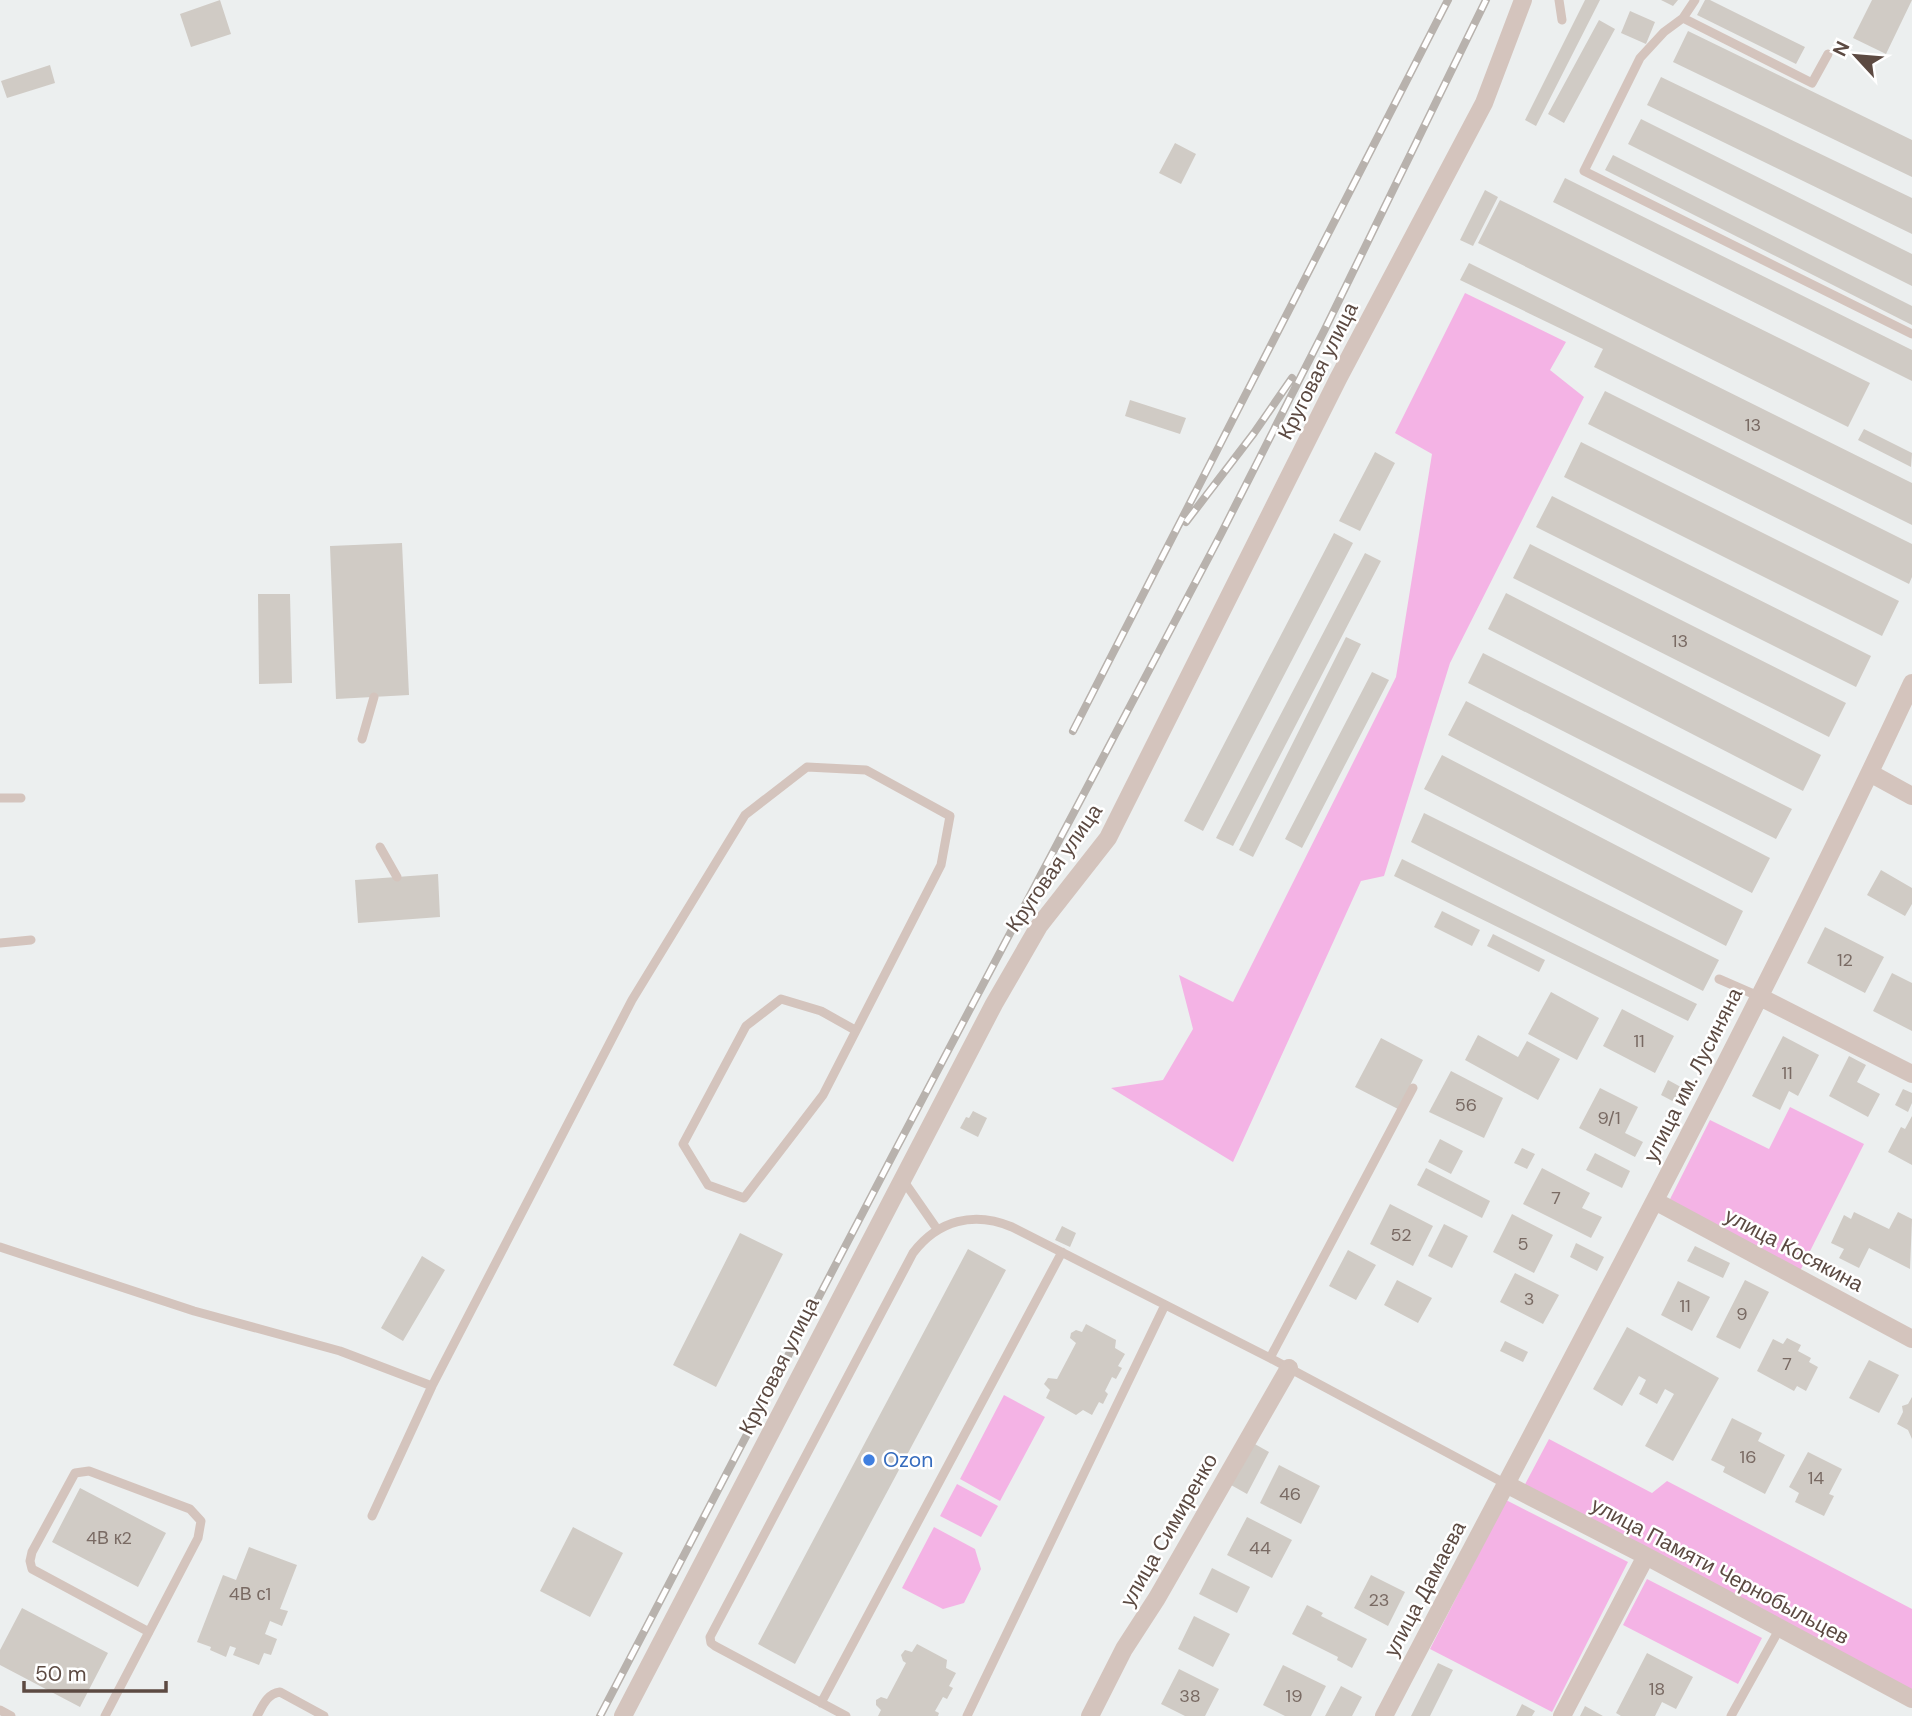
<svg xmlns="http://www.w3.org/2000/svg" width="1912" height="1716" viewBox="0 0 1912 1716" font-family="'DM Sans',sans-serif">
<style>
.green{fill:#f4b3e5}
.building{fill:#d0cbc5}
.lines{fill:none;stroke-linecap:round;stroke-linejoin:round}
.service{stroke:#d4c4bd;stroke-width:9}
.minor{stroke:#d4c4bd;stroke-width:18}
.rail-casing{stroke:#b8b2ad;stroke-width:8}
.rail{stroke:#fff;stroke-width:5;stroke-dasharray:16;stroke-linecap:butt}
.shop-dot{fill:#3f7fe0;stroke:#fff;stroke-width:2.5}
.labels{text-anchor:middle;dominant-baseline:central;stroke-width:5;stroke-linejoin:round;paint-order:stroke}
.number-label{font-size:18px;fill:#796a63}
.street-label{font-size:21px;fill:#5c4a42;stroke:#fff}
.shop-label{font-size:21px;fill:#366cbe;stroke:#fff;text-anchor:start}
</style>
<rect width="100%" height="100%" fill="#ecefef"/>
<path class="green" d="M1465 293 1566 342 1550 370 1584 397 1450 663 1384 876 1361 881 1233 1162 1111 1088 1163 1080 1193 1029 1179 975 1233 1002 1396 677 1432 454 1395 433Z
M1790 1107 1864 1144 1800 1271 1667 1205 1710 1120 1769 1149Z
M1004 1395 1045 1417 1000 1501 960 1479Z
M1549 1439 1652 1493 1667 1481 1912 1609V1693L1522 1490Z
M957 1484 998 1506 981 1537 940 1516Z
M1506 1500 1628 1562 1552 1712 1430 1649Z
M934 1527 975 1549 981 1569 964 1603 943 1609 902 1588Z
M1647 1579 1762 1638 1738 1684 1623 1625Z"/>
<path class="building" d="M220 0 231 34 191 47 180 14Z
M1585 0H1600L1536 126 1525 120Z
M1661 0H1678L1673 6Z
M1705 0H1710L1805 47 1796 64 1697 15Z
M1872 0H1912L1886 54 1853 38Z
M1630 11 1655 22 1646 44 1621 33Z
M1599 20 1615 29 1564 123 1548 114Z
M1688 31 1912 140V177L1673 62Z
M50 65 55 83 7 98 1 81Z
M1661 77 1912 198V234L1647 105Z
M1641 119 1912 254V286L1628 144Z
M1175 143 1196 154 1181 184 1159 173Z
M1613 155 1912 306V325L1605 170Z
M1565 178 1912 350V381L1553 202Z
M1485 190 1498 197 1473 246 1460 240Z
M1500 200 1870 383 1848 427 1478 243Z
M1469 263 1912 483V525L1594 367 1603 349 1460 280Z
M1605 391 1912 544V577L1909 584 1588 424Z
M1130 400 1186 418 1180 434 1125 416Z
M1864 429 1912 453 1911 467 1858 440Z
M1581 442 1899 601 1882 636 1564 477Z
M1375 452 1395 463 1360 531 1339 521Z
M1552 496 1871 656 1856 687 1536 527Z
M1334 533 1353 543 1203 831 1184 821Z
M402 543 409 695 336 699 330 546Z
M1530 544 1846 703 1829 737 1513 578Z
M1365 553 1381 561 1233 846 1216 838Z
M1506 593 1821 755 1803 791 1488 629Z
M258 594H290L292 683 259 684Z
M1346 637 1361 644 1253 857 1239 850Z
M1483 653 1792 809 1776 839 1468 683Z
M1372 672 1389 680 1302 848 1285 839Z
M1466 701 1770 858 1752 893 1448 735Z
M1442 755 1743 911 1726 946 1424 789Z
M1424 813 1719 960 1703 991 1411 842Z
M1402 859 1697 1004 1688 1021 1394 876Z
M1881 870 1912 888V904L1905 916 1867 895Z
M438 874 440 917 358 923 355 880Z
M1442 911 1480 930 1472 946 1434 927Z
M1825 927 1884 957 1865 993 1807 963Z
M1493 934 1545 960 1539 972 1487 946Z
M1892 973 1912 983V1031L1873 1011Z
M1551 992 1599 1018 1577 1060 1528 1034Z
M1622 1009 1674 1036 1655 1073 1603 1046Z
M1478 1035 1518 1057 1527 1041 1560 1059 1538 1100 1465 1060Z
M1783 1036 1819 1055 1798 1096 1789 1091 1780 1110 1752 1096Z
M1381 1038 1423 1060 1398 1109 1355 1087Z
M1849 1056 1866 1065 1857 1082 1880 1094 1868 1117 1829 1096Z
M1451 1071 1503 1098 1484 1138 1429 1112Z
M1668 1080 1690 1092 1682 1106 1661 1095Z
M1600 1088 1638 1107 1625 1133 1643 1142 1635 1157 1579 1128Z
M1903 1089 1912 1093V1103L1908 1112 1895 1105Z
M973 1111 987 1118 978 1137 960 1128 966 1117 969 1118Z
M1912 1116V1165L1888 1152 1901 1127 1905 1129Z
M1440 1139 1463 1151 1451 1174 1428 1162Z
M1522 1148 1535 1154 1527 1169 1514 1163Z
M1595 1153 1630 1171 1622 1188 1586 1170Z
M1426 1168 1490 1201 1482 1218 1417 1185Z
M1542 1168 1590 1193 1582 1208 1602 1217 1591 1238 1523 1204Z
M1390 1204 1433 1226 1413 1266 1370 1244Z
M1854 1212 1889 1229 1898 1212 1912 1219 1910 1269 1869 1248 1859 1268 1839 1258 1844 1249 1831 1243 1844 1215 1851 1219Z
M1512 1214 1553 1235 1534 1273 1493 1252Z
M1444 1224 1468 1236 1452 1268 1428 1256Z
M1062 1226 1076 1233 1070 1247 1055 1240Z
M740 1233 783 1254 716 1387 673 1365Z
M1576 1243 1604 1257 1597 1271 1570 1257Z
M1695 1246 1730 1263 1723 1278 1687 1261Z
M968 1249 1006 1270 795 1664 758 1644Z
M1348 1250 1376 1265 1356 1300 1329 1286Z
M422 1256 445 1270 403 1341 381 1328Z
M1515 1273 1559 1295 1543 1324 1500 1302Z
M1397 1280 1432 1298 1418 1323 1384 1305Z
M1745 1280 1769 1292 1740 1349 1716 1337Z
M1678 1281 1710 1297 1692 1331 1661 1315Z
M1086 1324 1116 1340 1115 1348 1125 1354 1118 1366 1122 1368 1116 1379 1112 1377 1105 1391 1108 1394 1103 1404 1099 1402 1092 1415 1083 1410 1076 1415 1046 1398 1050 1390 1044 1384 1048 1378 1057 1379 1076 1343 1070 1338 1071 1333 1076 1330 1082 1332Z
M1627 1327 1719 1378 1673 1461 1645 1446 1674 1394 1665 1389 1657 1404 1639 1394 1646 1380 1639 1376 1622 1406 1593 1389Z
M1787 1338 1801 1345 1798 1351 1811 1358 1809 1362 1818 1367 1806 1391 1797 1386 1794 1391 1757 1371 1773 1339 1783 1344Z
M1505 1341 1528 1352 1523 1362 1500 1351Z
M1869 1360 1899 1375 1879 1413 1849 1398Z
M1912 1397V1439L1908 1430 1897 1424 1903 1412 1902 1406 1908 1404Z
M1732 1418 1762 1433 1758 1441 1785 1455 1765 1494 1723 1472 1725 1467 1711 1460Z
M1253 1443 1269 1452 1247 1494 1231 1485Z
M1808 1452 1842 1469 1829 1494 1834 1496 1824 1516 1795 1502 1799 1493 1789 1487Z
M1279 1465 1320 1486 1301 1524 1260 1503Z
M80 1488 166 1533 138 1587 52 1542Z
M1247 1517 1292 1540 1272 1578 1227 1555Z
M573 1527 623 1553 590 1617 540 1591Z
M249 1547 297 1565 280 1609 288 1611 282 1626 270 1621 265 1634 277 1639 271 1655 264 1653 259 1665 233 1655 236 1648 230 1646 226 1657 210 1650 211 1647 197 1642 223 1575 236 1580Z
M1212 1568 1250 1587 1237 1613 1199 1594Z
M1371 1575 1405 1592 1388 1626 1354 1608Z
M1307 1605 1323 1613 1321 1616 1367 1639 1352 1668 1337 1660 1338 1657 1292 1634Z
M22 1608 108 1653 80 1707 0 1665V1650Z
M1194 1616 1230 1634 1213 1667 1178 1649Z
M917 1644 947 1660 946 1668 956 1673 949 1686 953 1688 947 1699 943 1697 935 1711 939 1713 938 1716H878L881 1710 876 1705V1700L881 1697 887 1699 906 1663 903 1661 901 1655 905 1650 912 1652Z
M1647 1653 1693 1677 1676 1709 1662 1702 1655 1716H1621L1616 1713Z
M1438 1663 1453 1670 1430 1716H1411Z
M1283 1665 1326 1686 1311 1716H1285L1263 1705Z
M1179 1669 1219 1689 1205 1716H1185L1161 1704Z
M1341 1686 1362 1697 1352 1716H1325Z
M1522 1704 1535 1711 1532 1716H1516Z
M1585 1706 1603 1716H1580Z"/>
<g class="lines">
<path class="service" d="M1559 0 1562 20
M1695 0 1683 18 1664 32 1640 58 1584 171 1912 334
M1683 18 1812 83 1828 54
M362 739 374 697
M0 798H21
M380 847 397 877
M0 943 31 940
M1719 979 1758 996
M903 1180 937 1229
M0 1247 194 1311 340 1351 432 1386
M1270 1358 1413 1088
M372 1516 432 1386 632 1000 745 815 807 767 866 770 950 816 941 865 823 1095 744 1198 708 1185 683 1144 746 1026 781 999 821 1011 855 1030
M821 1703 1062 1252
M0 1710 11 1716
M105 1716 198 1538 201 1521 190 1509 89 1471 75 1473 32 1552 30 1561 32 1569 149 1632
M257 1716C263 1705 267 1694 280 1692L324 1716
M846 1716 715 1646 711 1643 710 1637 913 1253C938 1220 974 1211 1012 1227L1270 1358 1506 1484
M967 1716 1165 1305
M1731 1716 1780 1628"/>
<path class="minor" d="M1870 773 1912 796
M1758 996 1912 1074
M1655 1201 1912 1339
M1506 1484 1646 1556 1912 1699
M623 1716 994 1004 1039 926 1108 838 1338 379 1484 103 1523 0
M1090 1716 1124 1649 1157 1598 1289 1368
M1384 1716C1563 1373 1749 1033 1912 683
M1562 1716 1646 1556"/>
<g class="rail-casing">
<path id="rail" d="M1186 522 1254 433 1292 378
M1073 731 1448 0
M600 1716 895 1151 1221 534 1325 329 1486 0"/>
</g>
<use href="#rail" class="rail"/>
</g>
<circle class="shop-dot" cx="869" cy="1460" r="7"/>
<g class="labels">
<g class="number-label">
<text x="1753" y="425">13</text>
<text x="1680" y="641">13</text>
<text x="1845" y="960">12</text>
<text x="1639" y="1041">11</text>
<text x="1787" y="1073">11</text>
<text x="1466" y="1105">56</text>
<text x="1609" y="1118">9/1</text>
<text x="1556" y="1198">7</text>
<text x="1401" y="1235">52</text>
<text x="1523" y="1244">5</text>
<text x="1529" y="1299">3</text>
<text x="1685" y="1306">11</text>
<text x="1742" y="1314">9</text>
<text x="1787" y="1364">7</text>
<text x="1748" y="1457">16</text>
<text x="1816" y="1478">14</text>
<text x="1290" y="1494">46</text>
<text x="109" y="1538">4В к2</text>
<text x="1260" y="1548">44</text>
<text x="250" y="1594">4В с1</text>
<text x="1379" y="1600">23</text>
<text x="1657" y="1689">18</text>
<text x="1190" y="1696">38</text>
<text x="1294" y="1696">19</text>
</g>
<g class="street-label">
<text transform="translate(1318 371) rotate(-63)">Круговая улица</text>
<text transform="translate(1054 868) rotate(-55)">Круговая улица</text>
<text transform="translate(1693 1075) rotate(-63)">улица им. Лусиняна</text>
<text transform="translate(1794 1250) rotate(28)">улица Косякина</text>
<text transform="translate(779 1366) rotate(-63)">Круговая улица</text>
<text transform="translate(1169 1530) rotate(-60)">улица Симиренко</text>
<text transform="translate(1720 1571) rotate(28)">улица Памяти Чернобыльцев</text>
<text transform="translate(1425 1589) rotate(-62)">улица Дамаева</text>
</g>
<g class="shop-label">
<text x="883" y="1460">Ozon</text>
</g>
</g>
<g transform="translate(1856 56) rotate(296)" stroke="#ffffff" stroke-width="5" paint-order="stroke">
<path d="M0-5L12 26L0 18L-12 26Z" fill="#5c4a42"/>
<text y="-10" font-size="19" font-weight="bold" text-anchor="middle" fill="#5c4a42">N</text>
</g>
<path d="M24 1681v10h142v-10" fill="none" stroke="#5c4a42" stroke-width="3.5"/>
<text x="35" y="1681" font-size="21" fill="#5c4a42" stroke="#ffffff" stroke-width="5" paint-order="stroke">50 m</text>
</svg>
